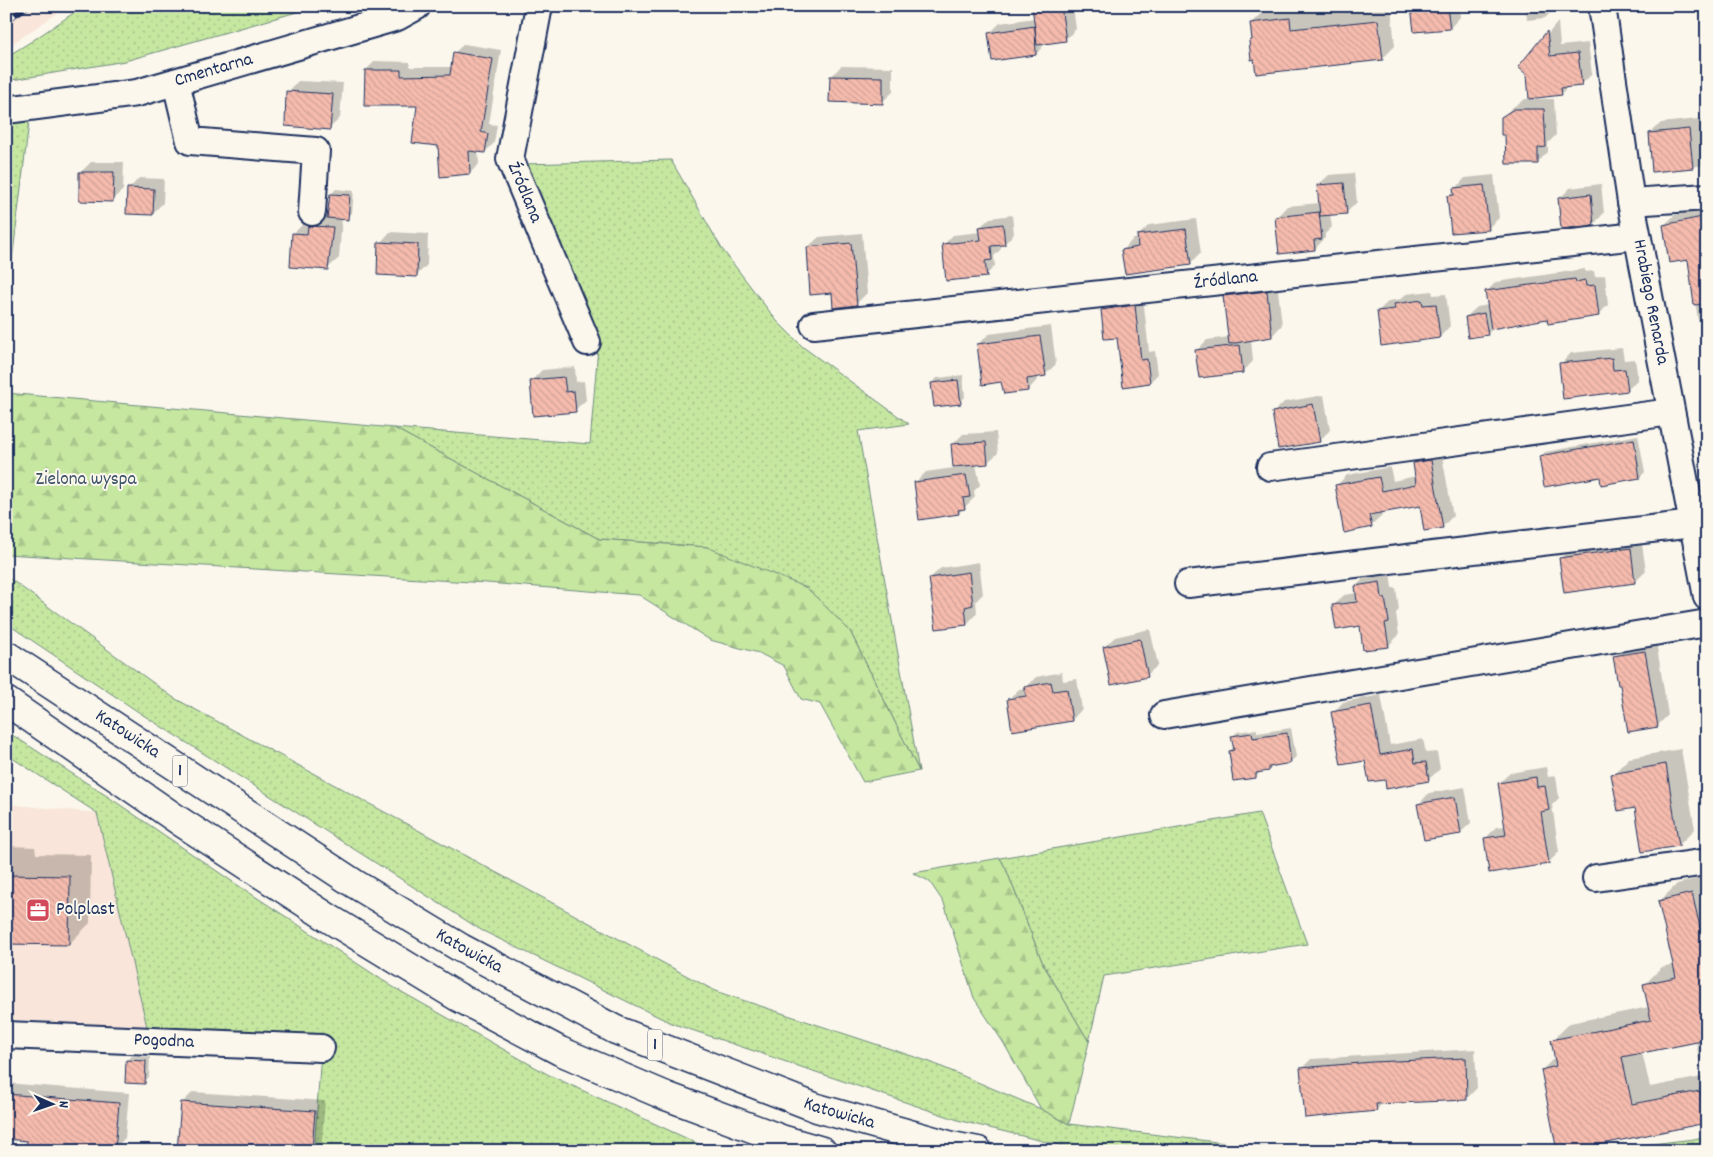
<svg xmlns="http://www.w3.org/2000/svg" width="1713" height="1157" viewBox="0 0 1713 1157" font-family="Dekko,sans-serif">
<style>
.built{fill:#f9e5d9}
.grass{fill:url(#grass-dots);stroke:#708b7f}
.forest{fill:url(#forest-firs);stroke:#708b7f}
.shadow{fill:#0003}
.building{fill:url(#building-back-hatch);stroke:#1b2f5e}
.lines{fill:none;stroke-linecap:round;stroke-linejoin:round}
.minor-casing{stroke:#1b2f5e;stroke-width:30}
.major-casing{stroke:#1b2f5e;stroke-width:31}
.minor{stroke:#fbf7ec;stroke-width:26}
.major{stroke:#fbf7ec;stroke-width:28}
.rail-casing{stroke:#1b2f5e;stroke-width:5.5}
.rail{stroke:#fbf7ec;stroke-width:4;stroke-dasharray:11;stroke-linecap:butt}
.labels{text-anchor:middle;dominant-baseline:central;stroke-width:4;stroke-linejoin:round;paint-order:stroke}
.shield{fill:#fbf7ec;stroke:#5e6b89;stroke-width:1}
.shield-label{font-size:18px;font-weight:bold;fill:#1b2f5e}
.street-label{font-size:19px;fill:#1b2f5e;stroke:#fbf7ec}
.park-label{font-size:19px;fill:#3d546b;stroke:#fbf7ec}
.poi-label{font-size:19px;fill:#1b2f5e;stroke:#fbf7ec;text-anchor:start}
</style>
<defs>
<pattern id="grass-dots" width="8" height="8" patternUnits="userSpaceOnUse" patternTransform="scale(1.25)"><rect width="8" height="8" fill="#c5e7a0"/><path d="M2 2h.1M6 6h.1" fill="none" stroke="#a9c68c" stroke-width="1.8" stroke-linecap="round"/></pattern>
<pattern id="forest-firs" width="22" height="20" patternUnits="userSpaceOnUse" patternTransform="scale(1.25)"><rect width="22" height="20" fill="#c5e7a0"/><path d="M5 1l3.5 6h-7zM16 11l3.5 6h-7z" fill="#a9c68c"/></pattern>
<pattern id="building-back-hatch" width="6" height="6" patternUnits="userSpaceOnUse" patternTransform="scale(1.25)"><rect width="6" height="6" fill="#f5bbad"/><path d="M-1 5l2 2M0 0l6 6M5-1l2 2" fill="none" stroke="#d1a197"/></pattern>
</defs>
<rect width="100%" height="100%" fill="#fbf7ec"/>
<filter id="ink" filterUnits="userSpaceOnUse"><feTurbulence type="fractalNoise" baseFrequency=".02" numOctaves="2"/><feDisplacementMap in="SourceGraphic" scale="10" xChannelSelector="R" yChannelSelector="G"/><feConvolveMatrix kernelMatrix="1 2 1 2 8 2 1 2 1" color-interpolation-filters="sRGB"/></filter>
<g filter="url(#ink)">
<path class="built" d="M6 6H68L6 48Z
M6 804 97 813 147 1027 6 1019Z"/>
<path class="grass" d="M84 6H318L125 61 6 81V57L32 41Z
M29 122 10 278H6V124Z
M671 160 722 249 776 320 803 347 909 424 858 431 919 771 850 631 707 547 599 539 394 428 590 444 598 347 523 164Z
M6 576 174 698 715 991 930 1062 1041 1109 1069 1124 1290 1151H1089L1071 1148 961 1121 671 1023 481 930 140 713 6 623Z
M6 731 110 798 230 880 393 987 549 1075 714 1151H314L322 1038 147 1027 97 813 6 754Z
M1259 813 1307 944 1104 976 1089 1042 1043 964 1006 869 1000 858Z
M1707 1136V1151H1592L1694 1139Z"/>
<path class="forest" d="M6 393 394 428 599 539 707 547 807 588 850 631 919 771 863 782 820 704 801 699 784 666 759 653 710 640 639 595 487 583 6 554Z
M1000 858 1006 869 1043 964 1089 1042 1069 1124 1041 1109 1003 1042 974 998 944 903 929 881 913 873Z"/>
<path class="shadow" d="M1034 6H1073L1076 29 1065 40 1046 43 1036 54 990 33 1000 23 1035 18Z
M1285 6H1328L1329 10 1347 12 1391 7 1395 46 1382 59 1250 41 1253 38 1251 23 1265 10 1285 8Z
M1413 6H1459L1460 17 1450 28Z
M1510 6H1556V7L1545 18 1527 20 1526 8 1511 10Z
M1558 22 1560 46 1588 43 1592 74 1582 84 1569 86 1561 94 1536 97V99H1554L1556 135 1548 143V152L1537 163 1506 134 1502 117 1513 107 1525 99H1531L1528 74 1520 67Z
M464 44 501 50 489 124 497 125 494 143 485 152 478 151 479 164 470 173 439 145 418 105 366 70 375 61 410 62V67H452L454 53Z
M841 66 893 67V92L882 102 831 77Z
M298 81 343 83 340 118 330 128 288 92Z
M1707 118V165L1654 171 1650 133 1661 123Z
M91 162H124L123 190 112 200 80 173Z
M1354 173 1357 202 1347 212 1330 214 1332 227 1325 234V238L1315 249 1277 217 1287 206 1320 203 1318 185 1329 175Z
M1494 175 1499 218 1488 228 1448 197 1465 178Z
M139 178 164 179 163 203 152 214 129 189Z
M1601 184 1604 213 1594 224 1559 199 1570 188Z
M336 189 354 191 352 213 347 218H342L339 258 328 268 294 233 304 223H312L320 216H329L331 194Z
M1707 208V330L1705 320 1698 321 1689 258 1664 225 1675 215Z
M1012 215 1014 234 1005 243 1000 244 1001 249 994 256 995 266 986 275 943 245 953 235 981 232 980 227 990 218Z
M1196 219 1201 253 1190 264 1123 250 1133 239H1139L1138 236 1149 225Z
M390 232 428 234 427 265 416 276 380 243Z
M862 233 867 293 856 304 833 292 808 247 819 237Z
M1585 269V272L1594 271 1595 277 1605 275 1608 305 1598 315 1548 318 1495 327 1487 334 1466 317 1477 307 1488 305 1486 292 1496 282Z
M1277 281 1282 325 1272 336 1251 339 1253 361 1243 372 1197 350 1207 340 1229 337 1224 296 1235 286Z
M1432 291 1433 295 1446 294 1450 326 1440 337 1378 311 1389 301 1401 299 1406 294Z
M1143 297 1149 352 1155 351 1158 374 1150 382 1102 310 1111 301Z
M1051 326 1056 364 1045 375 1038 376V379L1028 390 1003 381 978 344 989 334Z
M1622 348 1624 360 1635 359 1638 379 1627 390 1561 364 1571 353Z
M575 367 576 382 584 381 586 400 575 410 531 381 542 370Z
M963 375 965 397 960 402 932 383 937 378Z
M1324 395 1330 430 1319 441 1273 413 1284 402Z
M996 432 998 453 987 463 976 464 980 485 974 491 975 497 959 513 915 483 926 472 960 467 952 445 963 434Z
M1638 435 1645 472 1640 477 1602 483 1601 476 1540 457 1545 452Z
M1441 450 1453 516 1442 527 1421 504 1381 512 1382 516 1371 526 1336 486 1347 475 1390 467 1393 481 1416 476 1414 463 1425 452Z
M1641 538 1646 571 1635 582 1565 591 1560 559 1571 548Z
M979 562 983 594 976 601 977 613 967 624 930 578 941 568Z
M1390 572 1392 588H1396L1399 610 1396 613 1399 635 1388 646 1334 605 1344 595 1357 593 1356 586 1367 575Z
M1150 629 1158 665 1147 675 1104 647 1115 637Z
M1656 641 1668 715 1657 726 1622 683 1615 657 1625 646Z
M1062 672 1063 681 1077 679 1082 709 1072 720 1008 700 1019 689 1025 688 1036 677Z
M1381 695 1390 745 1423 739 1426 753 1437 752 1440 769 1429 779 1387 787 1386 778 1366 760 1333 713 1343 702Z
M1291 728 1296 757 1290 762 1274 765 1269 770 1261 771 1256 777 1230 751 1234 747 1232 737 1237 732 1257 729V733Z
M1681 749 1695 829 1679 845 1613 774 1629 758Z
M1546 767 1548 777 1556 776 1559 798 1552 805 1559 852 1548 863 1486 838 1496 827 1506 826 1499 783 1510 773Z
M1465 787 1471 823 1460 833 1419 804 1429 793Z
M6 846 35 847 36 854 91 855 90 923 69 944 6 943Z
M1707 876V1059L1699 1060 1696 1041 1642 1052 1650 1087 1707 1076V1121L1561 1151 1542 1070 1555 1057 1552 1041 1570 1023 1649 1007 1644 985 1662 967 1674 964 1659 902 1677 884Z
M1475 1049 1477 1088 1467 1098 1384 1102 1376 1110 1301 1069 1311 1059Z
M132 1056 150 1057 149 1077 144 1082 127 1061Z
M6 1083 129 1093 125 1138 115 1148 60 1144 53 1151H27L28 1140 6 1138Z
M193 1092 325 1101 321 1151H179L182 1103Z"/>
<path class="building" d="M1032 6H1061L1066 41 1037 45Z
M1411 6H1447L1450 29 1414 32Z
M1290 18 1291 29 1378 20 1383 60 1256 74 1254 59 1251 60 1249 41 1252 40 1250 23Z
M1035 26 1036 55 992 61 988 33Z
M1547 31 1550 56 1578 53 1582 86 1561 88 1562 95 1529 99 1527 75 1518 67Z
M453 52 493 59 481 132 488 134 485 153 469 151 470 174 440 177 438 146 412 143 417 106H364L365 70H401V76L450 75Z
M830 76 883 77V104L829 102Z
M286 91 333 94 330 130 285 126Z
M1514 109H1544L1546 147 1538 148V164H1506L1505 135H1501V117Z
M1689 129 1693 168 1652 172 1649 133Z
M79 172H114L113 202 79 201Z
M1344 183 1347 214 1320 216 1317 185Z
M1484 185 1489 230 1451 233 1447 196 1454 195 1453 188Z
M127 188 154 189 153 215 126 214Z
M330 194 350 195 348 220 327 218Z
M1591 194 1594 225 1561 229 1558 198Z
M1319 212 1322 239 1314 240 1315 250 1279 254 1275 217Z
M1707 216V304L1694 305 1688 260 1669 263 1663 225Z
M1003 224 1005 245 991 246 992 260 985 261 987 277 946 281 942 244 981 240 979 227Z
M308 226 333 227 328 270 290 267 292 233 307 234Z
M1186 229 1191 265 1125 274 1121 250 1138 247 1137 235Z
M378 242 418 244 417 277 377 275Z
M851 243 857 305 833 308 832 293 810 295 807 247Z
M1575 279 1576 282 1585 280 1586 286 1595 285 1599 316 1548 324 1547 319 1491 329 1485 291Z
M1267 291 1272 337 1229 344 1223 296Z
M1422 300 1423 305 1436 304 1440 338 1381 346 1377 311 1395 309 1394 304Z
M1135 305 1141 360 1147 359 1150 383 1123 387 1117 338 1104 339 1101 310Z
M1484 313 1488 335 1468 338 1465 317Z
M1040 336 1046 376 1027 379 1028 391 1004 394 1001 382 982 385 977 344Z
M1240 345 1243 373 1199 378 1195 350Z
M1612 358 1613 370 1625 369 1628 391 1563 399 1559 363Z
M564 377 566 392 574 391 576 412 533 416 530 380Z
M958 380 961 404 934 407 931 383Z
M1313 404 1320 442 1278 449 1272 412Z
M1634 439 1640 478 1601 485 1600 477 1544 487 1539 456Z
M986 442 988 464 953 467 951 444Z
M1431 460 1443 528 1424 531 1420 506 1369 515 1372 527 1344 533 1335 485 1379 477 1382 491 1416 484 1413 463Z
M966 475 970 497 963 498 965 509 958 510 959 514 919 520 914 482Z
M1631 548 1635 583 1564 593 1559 558Z
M969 572 973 605 965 607 967 625 936 629 929 578Z
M1380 582 1382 598H1385L1389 622 1385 623 1389 647 1363 650 1360 626 1336 630 1332 605 1357 602 1355 586Z
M1140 639 1148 677 1111 685 1103 647Z
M1645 651 1658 727 1628 732 1620 685H1618L1613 656Z
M1051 682 1053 691 1067 689 1072 721 1012 731 1007 699 1026 696 1024 687Z
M1371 705 1380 755 1413 749 1415 763 1426 762 1429 781 1386 789 1385 780 1369 782 1365 761 1341 765 1331 712Z
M1252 733 1253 738 1287 733 1291 763 1269 767V771L1256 773V778L1233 781 1229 751 1234 750 1231 736Z
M1666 764 1679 846 1642 852 1635 808 1618 811 1611 774Z
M1536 777 1537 787 1545 786 1549 810 1541 812 1549 864 1489 873 1484 838 1506 835 1498 783Z
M1455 797 1461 834 1424 840 1417 804Z
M6 875 70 876 69 945 6 944Z
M1692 893 1707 957V1040L1622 1057 1632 1104 1700 1091 1706 1123 1568 1151H1557L1541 1070 1556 1066 1551 1040 1651 1020 1643 984 1676 977 1658 901Z
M1466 1058 1467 1100 1376 1104 1377 1111 1305 1118 1300 1068 1372 1062Z
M126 1060 146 1061 145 1084 125 1083Z
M6 1094 119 1103 115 1150 52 1145 51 1151H26L27 1141 6 1139Z
M181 1102 315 1111 312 1151H177Z"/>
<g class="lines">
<g class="minor-casing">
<g id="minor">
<path id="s1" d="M539 6 510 159 587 342"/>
<path id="s2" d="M1602 6 1631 202 1707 597"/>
<path d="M176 82 190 141 316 151 312 212"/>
<path id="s3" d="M6 110 137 93 397 17 417 6"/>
<path d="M1631 202 1707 197"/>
<path id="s4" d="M814 325 1637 236"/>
<path d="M1270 467 1671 412"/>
<path d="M1188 584 1693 524"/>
<path d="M1164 715 1707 623"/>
<path d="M1596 878 1707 862"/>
<path id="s5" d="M6 1035 321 1048"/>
</g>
</g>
<g class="major-casing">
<g id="major">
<path id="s6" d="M6 655 355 884 461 948 616 1030 817 1108 952 1146 978 1151"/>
<path d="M6 701 181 822 330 919 458 997 560 1051 666 1096 784 1140 822 1151"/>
</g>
</g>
<use href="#minor" class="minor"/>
<use href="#major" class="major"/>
<g class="rail-casing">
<path id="rail" d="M6 21 28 6"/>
</g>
<use href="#rail" class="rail"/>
</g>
</g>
<defs>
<g id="office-square" transform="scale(1.25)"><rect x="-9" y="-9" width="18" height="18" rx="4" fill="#d1495b" stroke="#fbf7ec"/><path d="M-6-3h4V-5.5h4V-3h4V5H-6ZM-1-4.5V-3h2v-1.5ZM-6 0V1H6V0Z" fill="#fff"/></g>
</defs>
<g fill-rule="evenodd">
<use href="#office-square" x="38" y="910"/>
</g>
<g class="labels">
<g class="shield">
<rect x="172.5" y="755.5" width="15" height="31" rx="4"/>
<rect x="647.5" y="1029.5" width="15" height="31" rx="4"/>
</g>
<g class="shield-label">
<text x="180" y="771">1</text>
<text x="655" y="1045">1</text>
</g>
<g class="street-label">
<text stroke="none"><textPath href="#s3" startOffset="212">Cmentarna</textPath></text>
<text stroke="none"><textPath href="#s1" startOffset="192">Źródlana</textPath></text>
<text stroke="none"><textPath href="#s4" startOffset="414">Źródlana</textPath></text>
<text stroke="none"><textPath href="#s2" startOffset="300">Hrabiego Renarda</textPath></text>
<text stroke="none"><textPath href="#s6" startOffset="145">Katowicka</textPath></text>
<text stroke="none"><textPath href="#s6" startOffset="550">Katowicka</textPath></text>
<text stroke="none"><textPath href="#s5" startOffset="158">Pogodna</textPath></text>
<text stroke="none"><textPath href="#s6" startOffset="955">Katowicka</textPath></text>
</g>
<g class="park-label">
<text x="86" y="480">Zielona wyspa</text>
</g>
<g class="poi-label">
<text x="56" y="910">Polplast</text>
</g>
</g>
<rect width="1713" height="1157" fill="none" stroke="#fbf7ec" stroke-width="25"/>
<rect x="12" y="12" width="1688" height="1132" fill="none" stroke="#1b2f5e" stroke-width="2" filter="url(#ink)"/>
<g transform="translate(52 1104) rotate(92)" stroke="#fbf7ec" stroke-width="4" paint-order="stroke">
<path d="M0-4L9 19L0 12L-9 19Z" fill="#1b2f5e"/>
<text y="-8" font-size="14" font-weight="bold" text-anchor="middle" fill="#1b2f5e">N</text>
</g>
</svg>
